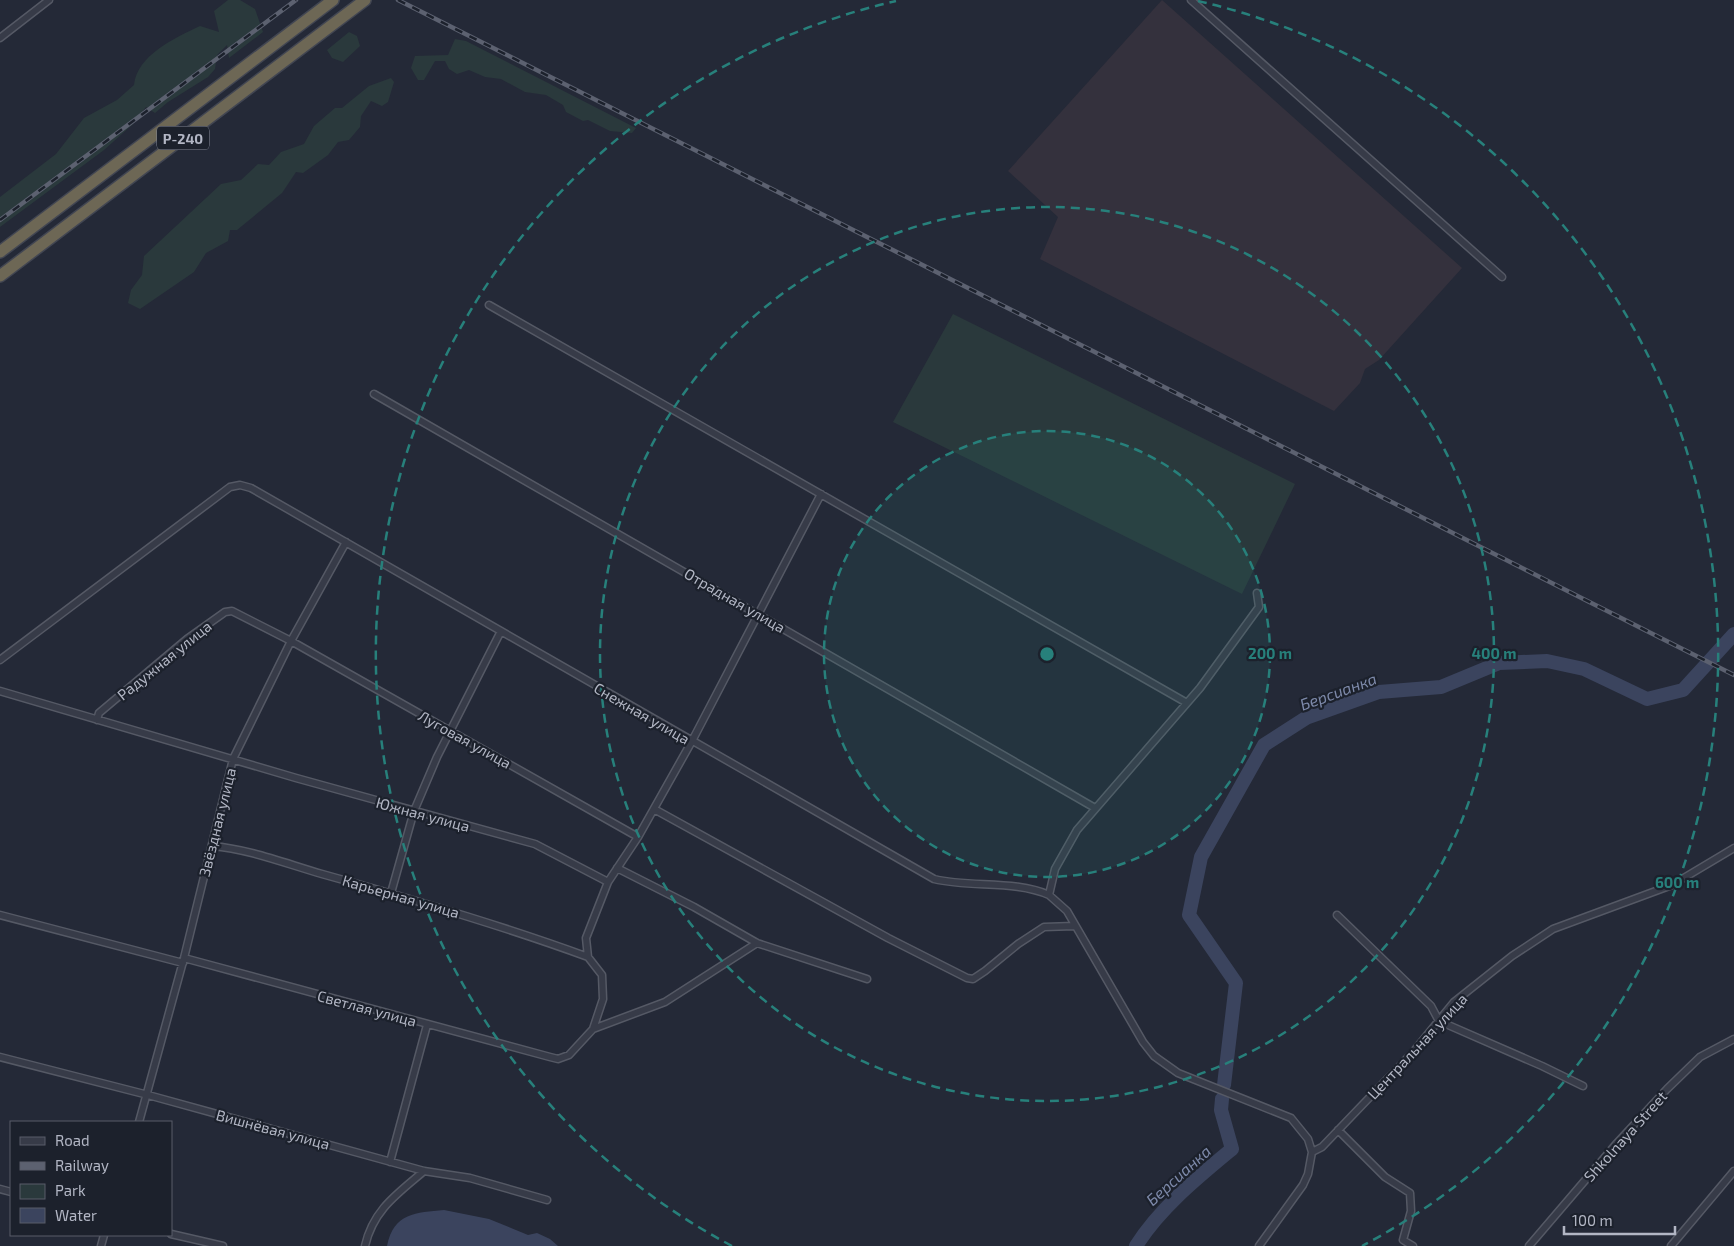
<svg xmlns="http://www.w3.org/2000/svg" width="1734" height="1246" viewBox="0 0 1734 1246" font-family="'Exo 2',sans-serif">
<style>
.medical{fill:#34313d}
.green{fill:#2a393c}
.water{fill:#3b445e}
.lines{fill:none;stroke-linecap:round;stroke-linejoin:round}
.river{stroke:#3b445e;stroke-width:14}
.street-casing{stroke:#555965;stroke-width:9}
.highway-casing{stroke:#424652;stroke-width:14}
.street{stroke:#373b48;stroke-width:6}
.highway{stroke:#6d6755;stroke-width:11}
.rail-casing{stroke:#5c6170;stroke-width:4.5}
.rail{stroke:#1c212c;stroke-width:2.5;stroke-dasharray:8;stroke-linecap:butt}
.ring{fill:none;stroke:#27807b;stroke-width:2.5;stroke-dasharray:9 6}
.labels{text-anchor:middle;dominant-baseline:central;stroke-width:4.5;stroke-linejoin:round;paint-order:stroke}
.shield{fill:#1c212c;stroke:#858996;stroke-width:1}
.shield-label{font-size:14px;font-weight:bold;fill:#b2b6c4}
.street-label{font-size:15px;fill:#b2b6c4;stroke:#1c212c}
.water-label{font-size:16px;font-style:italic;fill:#7d89a9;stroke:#1c212c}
.centre{fill:#27807b;stroke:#1c212c;stroke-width:2.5}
.ring-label{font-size:15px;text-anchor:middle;font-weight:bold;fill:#27807b;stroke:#1c212c;stroke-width:4.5;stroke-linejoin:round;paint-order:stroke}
</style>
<rect width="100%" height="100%" fill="#242937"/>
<path class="medical" d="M1162 0 1462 268 1379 360 1365 369 1360 383 1334 411 1040 259 1058 217 1008 171Z"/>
<path class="green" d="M228 0H240L255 9 263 32 229 58 227 45 217 55 215 69 208 77 168 102 155 113 146 107 132 125 104 150 0 227V197L56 154 84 118 117 100 134 85C137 55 175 38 200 26L219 32 214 11Z
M349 32 357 36 360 46 343 62 332 58 327 50Z
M455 39 466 41 636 128 632 133 610 131 588 120 583 121 566 112 563 105 546 95 525 92 501 79 485 77 469 70 457 74 449 69 445 61H435L424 80H418L411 68 415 56 448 55Z
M391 78 394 82 388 102 382 106 371 101 361 116 360 127 349 140 338 142 328 155 303 173 296 172 282 193 237 230H230L228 241 206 253 194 272 140 309 128 303 131 290 142 275 144 256 221 184 241 180 258 164 269 165 281 152 304 144 314 126 335 108H342L369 86Z
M953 314 1295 484 1242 594 893 422Z"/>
<path class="water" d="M444 1210 489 1219 528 1235 537 1233 550 1239 558 1246H387C394 1212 416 1213 444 1210Z"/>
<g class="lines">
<path class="river" d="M1224 1085 1236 983 1189 915 1201 857 1264 745 1306 718 1379 692 1441 687 1499 663 1547 661 1584 669 1647 699 1683 690 1734 634
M1136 1246C1160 1208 1197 1178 1232 1149L1221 1110 1222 1099"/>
<g class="street-casing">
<path id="street" d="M1191 0 1502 277
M0 38 49 0
M489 305 1187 703
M374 394 1095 808
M1257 593 1259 607 1200 688 1077 830 1055 869 1049 895 1067 911 1143 1042 1154 1056 1178 1073 1291 1118 1308 1139 1312 1152
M0 660 230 487 240 485 251 488 934 879C971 888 1015 880 1049 895
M0 691 296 778 535 844 608 882
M97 720 99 713 187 639 225 612 232 611 291 641 638 837
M654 809 888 938 967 978 973 979 985 971 1018 944 1044 927 1074 926
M212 846C249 849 287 864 322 874 412 899 501 925 588 957
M617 868 694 907 757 943 867 979
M391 893 414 811 437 757 501 631
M0 915 183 963
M1337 915 1431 1006 1439 1021 1542 1066 1583 1086
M184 958 550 1057 558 1059 569 1055 593 1029 603 999 602 975 588 957 586 938 608 882 638 837 692 741 821 494
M593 1029 665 1002 757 943
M0 1057 148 1095 424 1171 470 1178 547 1200
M139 1122 184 958 233 759 291 641 346 542
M1338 1130 1385 1177 1410 1193 1411 1211 1403 1240 1413 1246
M390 1162 427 1025
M0 1189 11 1192
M171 1234 223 1246
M101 1246 104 1235
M365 1246C373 1210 397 1194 424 1171
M1259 1246 1303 1185 1308 1174 1312 1152 1322 1147 1414 1051 1454 1002 1512 956 1553 929 1672 885 1734 848
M1529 1246 1617 1143 1667 1089 1700 1057 1734 1039
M1671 1246 1734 1171"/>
</g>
<g class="highway-casing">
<path id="highway" d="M0 252 333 0
M0 276 365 0"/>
</g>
<use href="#street" class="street"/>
<use href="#highway" class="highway"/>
<g class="rail-casing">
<path id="rail" d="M398 0 1734 675
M0 220 296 0"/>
</g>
<use href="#rail" class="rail"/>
</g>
<circle cx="1047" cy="654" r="223" fill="#27807b" fill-opacity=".12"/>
<g class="ring">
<circle cx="1047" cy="654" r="223"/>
<circle cx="1047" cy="654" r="447"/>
<path d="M732 1246A670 670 0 0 1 896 1M1198 1A670 670 0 0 1 1362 1246"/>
</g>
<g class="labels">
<rect class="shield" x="157" y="126.5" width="52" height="23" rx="4"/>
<g class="shield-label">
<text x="183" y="138">Р-240</text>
</g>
<g class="street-label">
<text transform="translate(735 600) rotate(30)">Отрадная улица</text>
<text transform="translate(164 660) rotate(-39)">Радужная улица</text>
<text transform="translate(642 713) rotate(30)">Снежная улица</text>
<text transform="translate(465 739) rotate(29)">Луговая улица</text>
<text transform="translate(423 814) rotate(15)">Южная улица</text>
<text transform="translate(217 822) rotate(-76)">Звёздная улица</text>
<text transform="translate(401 896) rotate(16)">Карьерная улица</text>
<text transform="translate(367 1008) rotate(15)">Светлая улица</text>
<text transform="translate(1417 1046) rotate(-47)">Центральная улица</text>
<text transform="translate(273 1129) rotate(15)">Вишнёвая улица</text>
<text transform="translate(1625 1136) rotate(-48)">Shkolnaya Street</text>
</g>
<g class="water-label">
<text transform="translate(1338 691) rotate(-20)">Берсианка</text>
<text transform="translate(1178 1175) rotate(-42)">Берсианка</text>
</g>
</g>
<circle cx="1047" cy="654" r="8" class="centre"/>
<g class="ring-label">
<text x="1270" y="659">200 m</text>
<text x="1494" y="659">400 m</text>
<text x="1677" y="888">600 m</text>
</g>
<rect x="10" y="1121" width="162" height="115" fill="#1c212c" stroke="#585d69"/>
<rect x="20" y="1137" width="25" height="8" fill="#373b48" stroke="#585d69"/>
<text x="55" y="1146" font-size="15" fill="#b2b6c4">Road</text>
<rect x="20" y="1162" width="25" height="8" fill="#5c6170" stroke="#585d69"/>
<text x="55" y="1171" font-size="15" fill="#b2b6c4">Railway</text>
<rect x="20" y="1184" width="25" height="15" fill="#2a393c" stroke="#585d69"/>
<text x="55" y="1196" font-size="15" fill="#b2b6c4">Park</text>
<rect x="20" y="1208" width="25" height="15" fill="#3b445e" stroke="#585d69"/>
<text x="55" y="1221" font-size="15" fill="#b2b6c4">Water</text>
<path d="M1564 1226v8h111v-8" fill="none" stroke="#b2b6c4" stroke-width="2.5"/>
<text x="1572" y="1226" font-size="15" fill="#b2b6c4" stroke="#1c212c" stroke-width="4" paint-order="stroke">100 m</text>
</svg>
